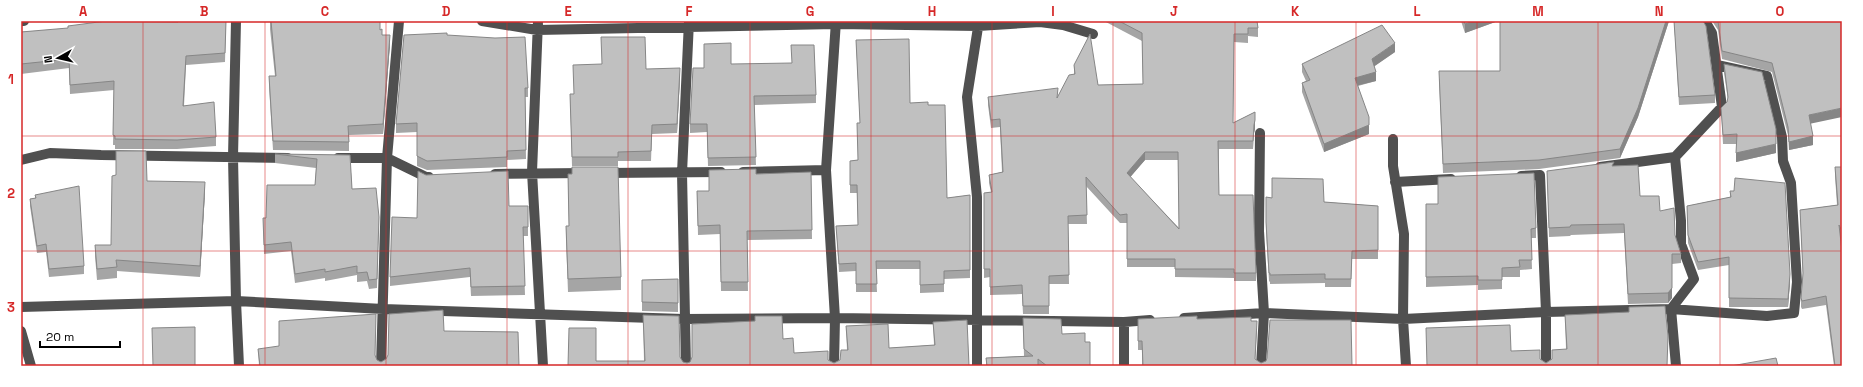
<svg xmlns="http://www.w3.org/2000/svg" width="1863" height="387" viewBox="0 0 1863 387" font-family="'Space Grotesk',sans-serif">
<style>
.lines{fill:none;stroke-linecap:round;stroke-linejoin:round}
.minor{stroke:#505050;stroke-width:10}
.wall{fill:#a5a5a5;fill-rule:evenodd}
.shaded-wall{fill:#868686}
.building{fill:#c0c0c0;stroke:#868686;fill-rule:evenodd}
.grid{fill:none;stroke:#d62828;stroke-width:1;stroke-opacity:0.55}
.neatline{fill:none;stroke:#d62828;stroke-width:1.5}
.grid-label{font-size:13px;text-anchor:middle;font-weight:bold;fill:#d62828}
</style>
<rect width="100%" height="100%" fill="#fff"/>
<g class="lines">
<path class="minor" d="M21 21H24
M236 21 233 157 236 301 239 366
M482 21 537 30 836 24 978 26 1040 22 1063 25 1093 34
M538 21 532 172 543 366
M1260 133 1259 231 1264 313 1261 366
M1393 139V166L1404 234 1403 319 1406 366
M338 158H387L426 177H429
M21 160 50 153 101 155 288 158
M1600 167 1675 157
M743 172 826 170
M605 173 721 172
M495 174 585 173
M1521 176 1540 175 1546 312V366
M1395 182 1451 179
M21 307 236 301 383 309 683 319 835 318 1124 322 1150 320
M1184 318 1264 313 1403 319 1546 312 1671 309 1767 316 1794 313 1797 282 1791 183 1783 161 1782 137 1767 76 1717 65
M21 331 31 366
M381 366 387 158 399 21
M686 366 682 173 689 21
M834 366 835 318 826 170 836 21
M977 366V197L967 97 979 21
M1124 366V322
M1676 366 1671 309 1694 279 1681 244V221L1675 157 1722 107 1712 33 1705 21"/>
</g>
<path class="wall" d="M177 21H226L225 62 186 65 184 106 216 137V146L177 149H115V145H113L114 90 70 94 69 68 21 74V32L177 22Z
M270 21 380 29 382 35 390 44 383 134 349 135V151L273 150 269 86V76H275L270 29Z
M1104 21H1257L1258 28V37L1248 36V43L1234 42 1233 123 1255 112V129L1254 133 1253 149H1219V195L1256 273V281H1234V278L1175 277V267H1127V223H1120L1086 186 1087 224H1068L1069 284H1049V314H1023L1022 294 990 295V277L984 278V193L991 192 989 183V175L1002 172 1000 127 991 128 988 105V97H1058L1074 74V65L1098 85 1143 84 1142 41ZM1145 160H1178L1179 228 1130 177Z
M1461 21H1498L1465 33Z
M1500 21H1669L1638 117 1620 158 1539 169 1443 173 1439 79 1500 71Z
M1674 21H1703L1715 95V103L1679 105Z
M1712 21H1842L1810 124 1813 145 1789 150 1788 135 1772 72 1722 59 1718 30Z
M447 35 528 88V97H525L526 159 507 160V167L427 170 417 166V132L396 133V124Z
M856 40 910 103 928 105 947 198 970 195V278L944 279V292L920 293V269H876L877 292H856V271L839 272 836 226 858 225 857 193H850V161L858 160 860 123Z
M1395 52 1374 66 1376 81 1358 86 1369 134 1324 152 1302 92V83L1306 81 1302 72V64Z
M1724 64 1776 153 1736 162 1737 144H1723L1721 108 1727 102 1728 100 1724 73Z
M704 68 816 95V103L754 105 756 165 708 166 707 132 690 133V124Z
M646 69 680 77 677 133 652 134 651 161H618V166H572L570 94H574Z
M275 154 350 155 352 189 379 217 377 288 369 289 367 281 357 282V275L325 281V278L295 283 291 251 264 254 263 218H266L315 185 316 168 275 163Z
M1614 166 1640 196 1660 211 1675 235 1681 254V263L1672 264V298L1668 303 1628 304 1624 233 1571 235 1570 236 1549 237 1547 171Z
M1835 167H1842V240L1840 237 1842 366H1834L1826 305 1802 309 1801 307V298L1803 276 1800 210 1837 205 1835 176Z
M811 172 812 239 747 240 748 291H721L720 234 698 235 697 191H709L756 174Z
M568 174 621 277V290L568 292 566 238V226H569Z
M147 181 205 192 200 277 117 271V278L97 280 95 256V245H111Z
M1730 191 1790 282 1788 307H1729V265L1698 270 1688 243 1687 206 1730 197Z
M35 195 84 266V274L49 277 46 252 37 253 30 206V199L35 198Z
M1266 197 1272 198 1378 206V259H1352L1351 287H1325V283L1270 284V282L1269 281 1266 231Z
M1426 204 1536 228V238H1531L1532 269 1520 270V277H1502V289L1478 290V285L1426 287Z
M509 206H528V236H523L525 295 471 296 470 277 390 286V277L417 218Z
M678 279V312L642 311V280Z
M643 315 680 357 683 362 687 363 690 362 755 322V316L783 339 794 353 828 360 834 363 840 360 847 350 846 326 889 348 934 345 933 322 969 366H568L644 361Z
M1565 315 1667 366H1426L1511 351 1540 359 1546 363 1566 349Z
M1023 318 1062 334 1085 342 1090 366H986V358L1024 356Z
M1138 319H1197L1251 321 1257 330 1255 360 1261 363 1352 366H1142V350H1138Z
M444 331 519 366H259L258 349 375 356 377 360 381 362Z"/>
<path class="shaded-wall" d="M1474 21H1498L1465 33V24Z
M1666 21H1669L1638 117 1620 158V149Z
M390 35V44L383 134V124Z
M1395 43V52L1372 68V59Z
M680 68V77L677 133V124Z
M1376 72V81L1355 86V78Z
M1842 108V117L1809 124V115Z
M1255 120V129L1254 133 1253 149 1254 125Z
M1369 125V134L1324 152V144Z
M1813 136V145L1789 150V142Z
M1776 144V153L1736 162V153Z
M1145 152V160L1127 181V173Z
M205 182V192L200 277V266Z
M1672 264V298L1668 303V293Z
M1790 274V282L1788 307V299Z"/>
<path class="building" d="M106 21 178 22V21H226L225 53 186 56 183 106 214 102 216 137 177 140 115 139V136L113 135 114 81 70 85 69 59 21 64V32L68 28V26Z
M271 21H380V30L382 29V35H390L383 124 348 126 349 142 273 141 269 76H276Z
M1119 21H1257L1258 28H1248V34H1234L1233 123 1255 112V120L1254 125 1253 141H1218L1219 195H1253L1256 273H1234V269H1175V259H1127V214L1120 215 1086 177 1087 215 1068 216 1069 275 1049 276V306H1023L1022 285 990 287V269H984V193L992 192 989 175 1003 172 1000 119 991 120 988 97 1058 88 1057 98 1069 75 1075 74 1074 65 1090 34 1098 85 1143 84 1142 33ZM1145 152H1178L1179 229 1127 173Z
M1464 21H1474L1465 24Z
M1500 21H1666L1638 108 1620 149 1539 160 1443 164 1439 71H1500Z
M1674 21H1703L1706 26 1715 95 1679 97Z
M1718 21H1842V108L1809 115 1813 136 1789 142 1788 127 1772 63 1722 51Z
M1382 25 1395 43 1372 59 1376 72 1355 78 1369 117V125L1324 144 1302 83 1310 80 1302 64Z
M447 33V35L495 38 525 37 528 88H525L526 150 507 151V157L427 161 417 156V123L396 124 404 35Z
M601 37H645L646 69 680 68 677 124 652 125 651 151 618 152V157H572L570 94H574L573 65 602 64Z
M909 39 910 103 928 102V105H945L947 198 970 195V270L944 271V284L920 285V261H876L877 284H856V263L839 264 836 226 858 225 857 185H850V161L858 160 857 123H860L856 40Z
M731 43V64L792 63 791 45H814L816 95 754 96 756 157 708 158 707 124H690L693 68H704V44Z
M1724 64 1762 72 1776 129V144L1736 153 1737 134 1723 135 1721 108 1727 102 1728 97Z
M116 151H146L147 181 205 182 200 266 116 260 117 267 97 269 95 245H111L112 176 116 175Z
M275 154 350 155 352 189 376 188 379 217 377 279 369 280 367 272 357 273V266L325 272V269L295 274 291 242 264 245 263 218H266L267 185H315L317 159Z
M1614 162 1612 166 1638 165 1640 196H1659L1660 211 1674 208 1675 235 1681 254H1672V288L1668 293 1628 294 1624 224 1571 225 1570 227 1549 228 1547 171Z
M572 167H618L621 277 568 279 566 226H569L568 174H572Z
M1835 167H1842V231L1839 225 1842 251V366H1835L1826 296 1802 301 1801 298 1803 273 1800 210 1838 205Z
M756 169V174L811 172 812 230 747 231 748 282H721L720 225 698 226 697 191H709V170Z
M418 171 426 175 508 171 509 206H528V227H523L525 286 471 287 470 268 390 277 392 217 417 218Z
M1534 173 1536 228 1531 229 1532 260H1519L1520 267 1502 268V280H1478V276L1426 277V204H1438V177Z
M1272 178 1323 179 1324 202 1378 206V250L1352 251 1351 279H1325V274L1270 275V273H1269L1266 222V197L1272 198Z
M1735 178 1785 183 1790 274 1788 299 1729 298V257L1698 262 1688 235 1687 206 1731 197 1730 191H1734Z
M79 186 84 266 49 269 46 244 37 246 30 199 36 198 35 195Z
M678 279V303L642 302V280Z
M1665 306 1668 336 1667 366H1427L1426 328 1510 325 1511 351 1540 350V359L1546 363 1552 359V350L1567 349 1565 315 1629 312V307Z
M443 310 444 331 518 332 519 366H260L258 349 279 346V321L376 314 375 355 377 360 381 362 386 359 388 355 389 314Z
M643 315 679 316 680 357 683 362 687 363 690 362 692 357V324L755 321V316H782L783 339 793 338 794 353 828 351V360L834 363 840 360 841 350H848L846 326 888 324 889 348 935 345 933 322 967 320 969 366H568L569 328H596V361H645Z
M1197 316V319L1251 317V321H1257L1255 359 1261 363 1266 361 1267 358 1270 320H1351L1352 366H1143L1142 341H1138V319Z
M1023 318 1061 319 1062 334 1085 333V342H1090V366H1047L1038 359V366H987L986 358 1033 356 1024 349Z
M195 327V366H153L152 328Z
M1776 358 1778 366H1731Z"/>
<path class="grid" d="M143 21V366M265 21V366M386 21V366M507 21V366M628 21V366M750 21V366M871 21V366M992 21V366M1113 21V366M1235 21V366M1356 21V366M1477 21V366M1598 21V366M1720 21V366M21 136H1842M21 251H1842"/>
<rect width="1863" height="387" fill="none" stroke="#ffffff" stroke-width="44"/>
<g transform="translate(58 58) rotate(262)" stroke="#ffffff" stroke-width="3" paint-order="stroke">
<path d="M0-3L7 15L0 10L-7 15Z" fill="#000000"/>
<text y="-6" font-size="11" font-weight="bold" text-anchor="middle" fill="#000000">N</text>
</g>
<path d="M40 341v6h80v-6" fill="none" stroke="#000000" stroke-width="2"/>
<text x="46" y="341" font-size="12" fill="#000000" stroke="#ffffff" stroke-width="3" paint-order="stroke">20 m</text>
<rect x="22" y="22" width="1819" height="343" class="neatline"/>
<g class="grid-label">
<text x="83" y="16">A</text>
<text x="204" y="16">B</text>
<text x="325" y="16">C</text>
<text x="446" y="16">D</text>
<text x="568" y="16">E</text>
<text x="689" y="16">F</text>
<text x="810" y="16">G</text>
<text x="932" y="16">H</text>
<text x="1053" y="16">I</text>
<text x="1174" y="16">J</text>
<text x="1295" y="16">K</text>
<text x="1417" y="16">L</text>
<text x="1538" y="16">M</text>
<text x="1659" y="16">N</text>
<text x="1780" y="16">O</text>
<text x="11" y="84">1</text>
<text x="11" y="198">2</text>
<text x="11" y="312">3</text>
</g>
</svg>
